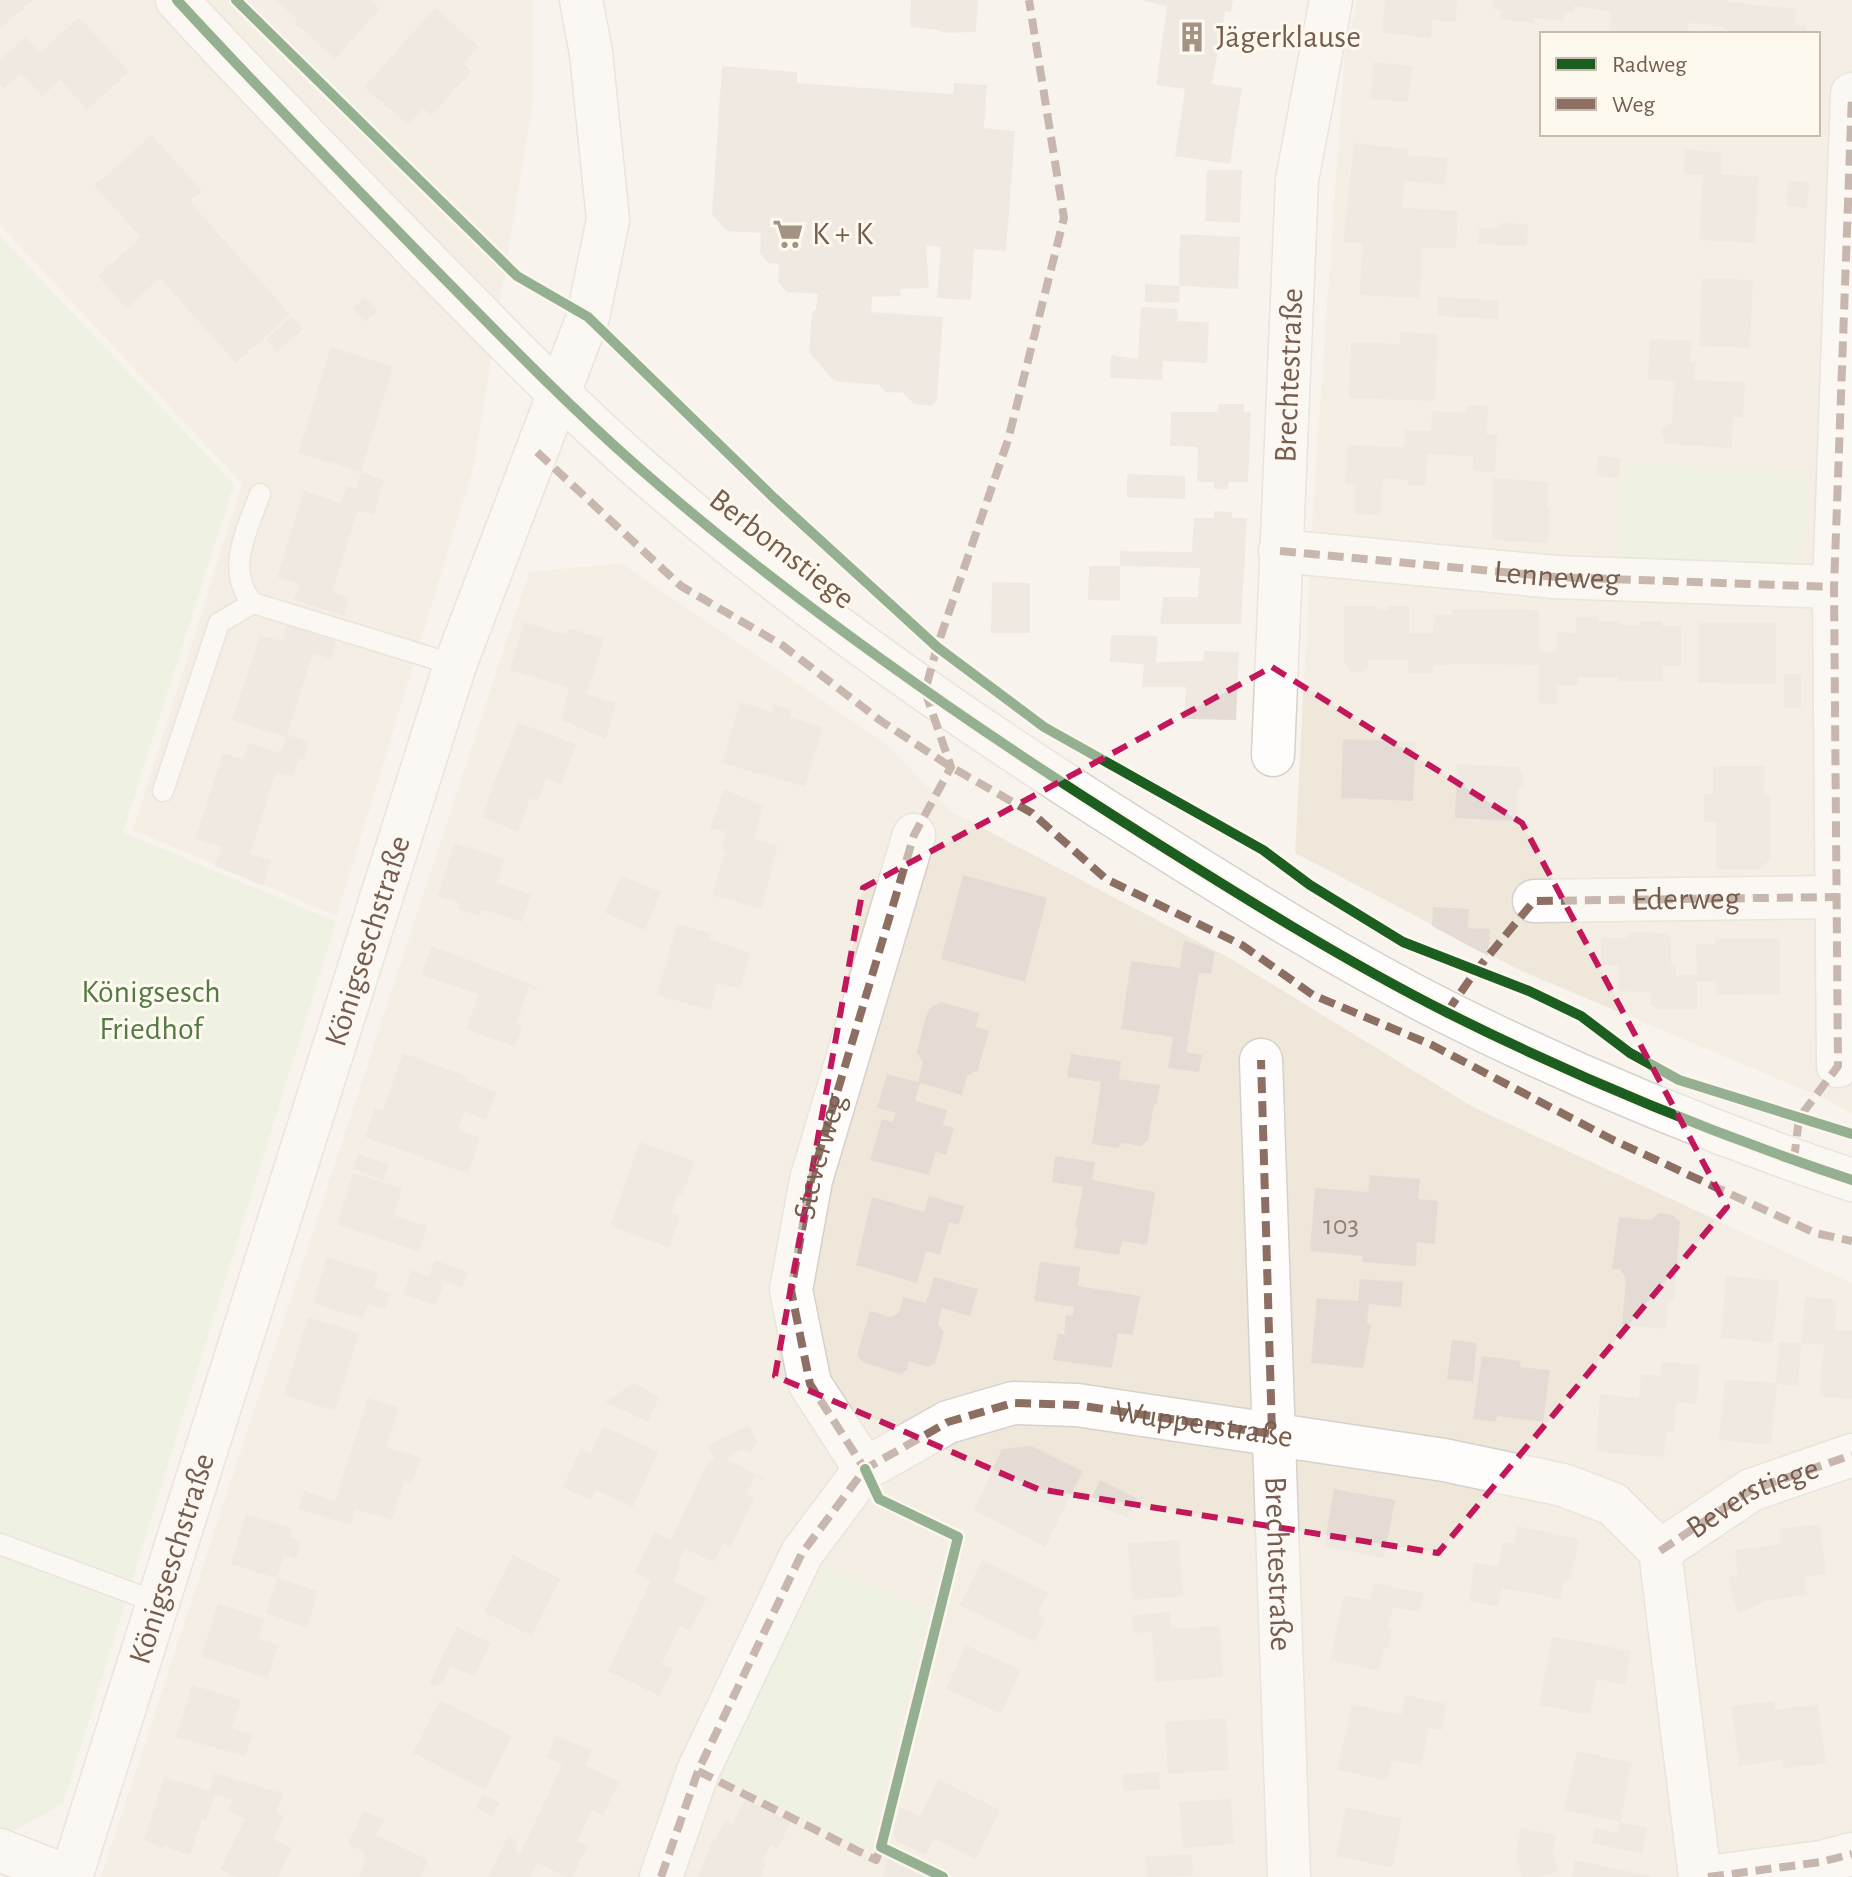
<svg xmlns="http://www.w3.org/2000/svg" width="1852" height="1877" viewBox="0 0 1852 1877" font-family="'Alegreya Sans',sans-serif">
<style>
.residential{fill:#f0e7db;fill-rule:evenodd}
.green{fill:#e4eed8}
.building{fill:#e4dcd4}
.lines{fill:none;stroke-linecap:round;stroke-linejoin:round}
.lane-casing{stroke:#d7d1cb;stroke-width:23}
.street-casing{stroke:#d7d1cb;stroke-width:45}
.lane{stroke:#fefdfc;stroke-width:20}
.street{stroke:#fefdfc;stroke-width:42}
.quiet{stroke:#8d6e63;stroke-width:8;stroke-dasharray:16 8;stroke-linecap:butt}
.cycleway-casing{stroke:#fef9ef;stroke-width:15}
.cycleway{stroke:#1b5e20;stroke-width:10}
.marked{fill:none;stroke:#c2185b;stroke-width:6;stroke-dasharray:16 10;stroke-linejoin:round}
.labels{text-anchor:middle;dominant-baseline:central;stroke-width:6;stroke-linejoin:round;paint-order:stroke}
.number-label{font-size:28px;fill:#937f71}
.poi-label{font-size:32px;fill:#765d4d;stroke:#fef9ef;text-anchor:start}
.street-label{font-size:32px;fill:#765d4d;stroke:#fef9ef}
.park-label{font-size:32px;fill:#547b45;stroke:#fef9ef}
</style>
<rect width="100%" height="100%" fill="#f8f4ed"/>
<path class="residential" d="M0 0H534V94L474 466 337 916 133 830 242 484 0 225Z
M1358 0H1852V1114L1823 1098 1519 970 1295 853 1313 506 1345 49ZM1542 34H1818V134H1542Z
M621 563 885 743 952 812 1231 959 1473 1107 1852 1283V1877H101L529 572Z"/>
<path class="green" d="M0 236 234 484 123 832 336 922 63 1804 0 1838Z
M1625 462 1805 474C1805 494 1811 542 1796 556 1788 564 1777 566 1766 568L1619 565Z
M828 1566 928 1612 868 1851 720 1778 766 1672Z"/>
<path class="building" d="M0 0H33L0 29Z
M276 0H370L380 9 335 59 295 23 298 20Z
M911 0H978L976 32 943 33 940 30 910 27Z
M1141 0H1233L1231 12 1225 11 1212 84 1242 88 1230 164 1175 156 1185 89 1156 85 1167 6Z
M1385 0H1458L1455 22 1432 20 1431 38 1382 33Z
M1493 0H1729V2L1796 9 1795 25 1806 26 1805 34H1724L1725 27 1688 23 1687 34H1609L1611 12 1574 6 1573 13 1565 12 1563 21 1533 18V23L1500 19 1501 10 1493 9Z
M435 8 479 47 463 64 471 72 431 116 423 108 408 125 364 87Z
M79 17 129 72 87 110 60 80 42 96 21 73 3 89 0 85V60L26 37 40 53Z
M1374 62 1412 66 1408 102 1370 99Z
M722 66 797 72V83L919 92 953 94 954 83 987 85 984 128 1015 131 1006 251 974 249 971 300 937 298 941 247 926 245 929 288 900 289 901 296 872 297 871 312 943 317 937 400 931 406 914 404 903 393 886 392 879 385 834 381 809 352 812 313 816 309 818 294 787 292 778 282 779 264 768 263 760 253 761 233 727 231 712 214Z
M152 135 202 191 190 202 290 314 236 363 160 278 126 309 98 276 141 237 94 186Z
M1354 143 1408 149V155L1448 158 1445 185 1405 181 1402 208 1458 211 1456 248H1422L1420 298 1360 295 1362 243H1343Z
M1685 149 1722 153 1721 174 1759 177 1755 243 1699 240 1703 175 1684 174Z
M1207 170H1242L1240 223 1205 221Z
M1788 180 1809 182 1807 208 1786 206Z
M1500 223 1528 224 1527 246 1478 244 1479 228 1501 229Z
M1180 234 1240 237 1238 289 1180 286 1179 303 1145 302V284L1179 286Z
M1702 278 1753 280 1750 348 1699 346Z
M365 297 377 311 365 322 353 308Z
M1438 297 1498 300V319L1437 316Z
M1141 307 1178 309 1177 321 1209 322 1207 363 1163 361 1162 380 1110 378 1111 355 1138 359Z
M292 316 303 329 277 352 266 339Z
M1400 332 1438 334 1435 401 1349 398 1351 342 1400 344Z
M1650 339 1691 340 1690 362 1695 363 1694 380 1745 382 1743 417H1733L1732 448 1665 444 1661 431 1666 425 1672 423 1674 381 1648 380Z
M331 347 393 367 361 472 298 453Z
M1218 404H1244V412L1251 413 1248 482H1229L1228 489H1214V482H1197L1198 447 1170 446 1171 412H1218Z
M1467 405 1488 406 1486 434 1497 435 1495 472 1473 471V456L1427 454 1426 486 1408 485 1409 480 1383 478 1381 515 1354 514 1355 485 1345 484 1347 445 1404 447 1405 430 1431 431 1432 411 1466 413Z
M1598 456 1621 458 1619 478 1596 476Z
M361 472 384 480 374 515 358 510 332 592 349 598 344 616 294 600 299 584 277 577 304 491 341 503 347 486 356 489Z
M1127 474 1185 476V499L1127 497Z
M1493 478 1549 482 1547 508H1551L1548 543 1492 540Z
M1214 511 1232 512V518H1247L1241 624H1160L1163 597H1198L1200 568 1120 566V551L1192 552 1194 518H1214Z
M1089 566H1120V601L1088 600Z
M992 582 1030 583V633H991Z
M1344 606H1377V610H1388V606H1409V633H1433L1434 614 1452 615V609L1539 610V652L1557 651V632L1576 633V617H1598V621H1620V625L1640 626V621H1662V626H1681V666H1662L1663 681H1618V677H1578V685H1557V704L1538 703V665L1453 664 1433 666V673H1408V660H1369L1367 667 1361 672H1353L1347 668 1344 660Z
M524 622 566 635 569 628 604 639 587 694 616 703 606 739 561 720 569 688 510 670Z
M1699 623H1776V684L1698 683Z
M287 625 336 641 331 659 313 653 287 735 309 742 304 760 299 758 293 777 276 772 250 854 271 860 263 886 215 866 221 847 195 839 223 753 243 759 248 743 280 753 286 737 232 720 260 635 282 641Z
M1111 635 1158 636 1156 662 1203 661 1204 651 1239 652 1236 720 1184 719 1186 687H1142L1144 664 1110 662Z
M1784 674H1801V708H1784Z
M740 702 772 712 774 707 769 703 791 710 790 717 823 727 805 787 722 763Z
M516 722 576 744 561 785 546 779 538 801 530 798 518 832 483 817 493 785 517 726Z
M1343 739 1416 742 1413 801 1341 798Z
M1457 764 1519 767 1523 775V785L1518 789 1517 821 1455 818Z
M1713 766H1765L1764 795H1770V859L1760 869H1716V822H1704V794H1713Z
M724 789 763 806 754 839 778 846 761 909 712 895 725 851 721 850 726 832 710 828Z
M454 843 505 859 497 883 531 894 522 922 488 911 481 910 480 916 458 909 459 903 438 896Z
M963 875 1047 898 1025 982 941 959Z
M621 876 661 892 645 930 605 913Z
M1433 907 1469 909 1468 928 1490 929 1488 956 1432 926Z
M677 924 710 933 709 939 750 953 740 989 718 983 710 1010 657 995Z
M1627 932 1666 933 1671 939V964H1676V975H1697L1696 944H1715V939H1780V994L1716 995 1715 981H1697V1009H1659L1650 1005 1651 992 1618 991V965H1601V938H1627Z
M1184 940 1215 952 1211 974 1199 973 1186 1052 1202 1055 1199 1072 1168 1068 1173 1037 1121 1029 1131 961 1180 968Z
M432 946 538 987 536 990 529 988 516 1024 523 1026 515 1047 466 1029 479 994 421 975Z
M941 1002 979 1013 976 1027 989 1031 978 1070 967 1076 962 1095 920 1083 915 1101 947 1110 943 1125 954 1128 946 1155 936 1152 929 1175 870 1160 882 1119 893 1122 896 1113 877 1108 887 1074 918 1082 923 1063 917 1052 925 1019 930 1008Z
M403 1053 469 1077 467 1081 496 1092 486 1120 464 1111 458 1130 480 1138 468 1174 365 1137 375 1108 383 1111Z
M1071 1054 1121 1061 1119 1079 1160 1085 1157 1105 1154 1104 1148 1140 1141 1146 1123 1143 1117 1148 1092 1144 1101 1082 1067 1077Z
M640 1142 695 1161 682 1195 678 1194 671 1213 680 1217 669 1247 610 1226Z
M358 1154 389 1164 383 1180 353 1169Z
M1055 1156 1095 1162 1092 1180 1155 1192 1147 1245 1122 1241 1119 1255 1074 1248 1078 1228 1075 1227 1083 1187 1052 1182Z
M353 1173 402 1188 394 1216 427 1226 420 1252 337 1225Z
M1370 1175 1420 1179 1418 1199 1438 1201 1435 1244 1417 1242 1416 1266 1362 1262 1363 1256 1310 1251 1315 1188 1368 1192Z
M929 1196 964 1206 959 1225 949 1222 940 1255 926 1251 917 1283 856 1265 872 1197 924 1212Z
M1659 1213 1673 1215 1680 1222 1674 1301 1668 1300 1666 1329 1622 1325 1626 1279 1620 1269H1612L1619 1217 1651 1220Z
M327 1257 378 1273 374 1288 390 1293 385 1309 368 1304 363 1319 313 1303Z
M435 1260 468 1272 462 1288 444 1282 436 1305 403 1294 411 1270 429 1276Z
M1040 1262 1080 1267 1078 1286 1140 1296 1133 1335 1118 1333 1112 1368 1053 1360 1058 1333 1064 1335 1066 1315 1073 1316 1074 1307 1034 1301Z
M1726 1276 1779 1281 1773 1343 1721 1338Z
M934 1277 978 1289 970 1316 942 1308 938 1324 944 1332 935 1363 928 1367 909 1361 907 1370 900 1374 862 1362 857 1355 870 1311 891 1317 899 1313 903 1297 926 1303Z
M1360 1279 1403 1282 1401 1307 1369 1304 1367 1324 1371 1325 1363 1368 1311 1363 1317 1298 1358 1301Z
M1805 1297 1837 1300 1835 1330 1852 1331V1399L1819 1396 1824 1345 1801 1343Z
M308 1317 359 1333 335 1411 284 1395Z
M1452 1340 1477 1343 1473 1382 1447 1379Z
M1779 1342 1801 1343 1798 1386 1777 1384 1771 1445 1719 1440 1725 1379 1776 1383Z
M1482 1356 1521 1361 1520 1367 1550 1370 1543 1422 1497 1416 1496 1422 1473 1419Z
M1662 1362 1700 1365 1696 1404 1676 1402 1674 1432 1666 1431 1664 1457 1596 1452 1600 1394 1639 1398 1641 1374 1660 1376Z
M634 1383 659 1397 648 1422 605 1402Z
M368 1398 399 1408 386 1447 421 1458 412 1484 404 1481 392 1520 355 1509 351 1525 298 1509 304 1491 335 1501Z
M749 1425 757 1442 751 1453 742 1449 726 1459 764 1478 763 1480 755 1477 747 1494 754 1497 731 1547 723 1543 714 1562 685 1549 678 1564 681 1566 673 1581 707 1598 690 1631 680 1626 662 1664 673 1669 659 1696 608 1671 651 1580 635 1572 655 1532 671 1540 707 1464 715 1460 708 1445Z
M603 1426 658 1452 633 1507 596 1490 591 1500 563 1487 581 1448 591 1453Z
M1031 1446 1083 1471 1045 1547 974 1510 1002 1449Z
M1100 1480 1137 1498 1127 1518 1090 1501Z
M1334 1489 1395 1500 1384 1558 1324 1546Z
M246 1514 292 1528 289 1537 301 1541 296 1559 284 1555 277 1578 318 1591 307 1628 266 1613 277 1578 231 1564Z
M1820 1524 1826 1574 1805 1577 1807 1595 1768 1600 1738 1614 1729 1584 1730 1576 1738 1577 1735 1550 1781 1544 1779 1529Z
M1517 1526 1579 1539 1571 1580 1564 1579 1560 1599 1502 1588 1498 1607 1469 1601 1474 1562 1498 1567 1503 1542 1514 1544Z
M1179 1540 1183 1596 1132 1600 1128 1543Z
M513 1555 560 1579 532 1636 484 1612Z
M982 1560 1048 1593 1038 1613 1046 1618 1034 1642 960 1605Z
M1374 1583 1424 1593 1420 1613 1393 1607 1388 1629H1392L1388 1649 1384 1648 1379 1671 1330 1660 1344 1595 1370 1600Z
M218 1604 265 1619 259 1639 278 1645 268 1678 201 1657Z
M1170 1612 1171 1629 1220 1626 1223 1677 1155 1682 1152 1632 1133 1633 1132 1615Z
M457 1627 491 1643 474 1677 451 1666 442 1683 433 1686 429 1684Z
M1552 1636 1631 1651 1625 1685 1597 1679 1590 1715 1539 1705Z
M966 1645 1021 1670 1001 1714 946 1689Z
M192 1685 241 1700 232 1728 253 1734 245 1756 176 1737Z
M1405 1695 1447 1704 1442 1730 1429 1728 1421 1766 1392 1760 1388 1781 1337 1770 1352 1704 1401 1715Z
M440 1700 512 1736 485 1790 413 1753Z
M1774 1701 1775 1710 1818 1704 1826 1763 1783 1769 1782 1760 1739 1766 1731 1706Z
M1226 1718 1229 1770 1168 1774 1165 1722Z
M556 1736 592 1750 585 1765 619 1782 603 1815 592 1810 577 1841 588 1846 572 1877H567L537 1863 530 1877H488L508 1836 518 1841 514 1851 520 1854 543 1805 562 1765 546 1757Z
M1577 1751 1632 1763 1620 1822 1647 1828 1642 1854 1592 1843 1595 1828 1617 1833 1620 1822 1564 1810Z
M1159 1772 1160 1789 1123 1791 1122 1774Z
M215 1773 284 1794 276 1812 284 1816 273 1839 292 1848 278 1877H237L220 1869 245 1819 228 1811 233 1800 215 1795 206 1820 202 1819 190 1855 168 1848 167 1845 159 1849 156 1844 144 1840 164 1777 209 1791Z
M938 1779 1000 1810 976 1859 934 1838 926 1855 896 1841 894 1833 899 1807 920 1816Z
M483 1794 500 1803 492 1816 476 1808Z
M745 1799 791 1822 778 1848 771 1845 762 1862 766 1864 760 1877H698L712 1841 714 1842 725 1820 733 1824Z
M1231 1799 1234 1844 1183 1848 1179 1802Z
M1346 1807 1402 1819 1392 1868 1336 1856Z
M364 1810 384 1820 376 1835 428 1860 420 1877H359L366 1861 363 1859 366 1853 348 1844Z
M1521 1828 1556 1835 1553 1853 1558 1872 1539 1877H1522L1516 1855Z
M1192 1854 1193 1876 1147 1877 1145 1857Z
M888 1856 925 1875 924 1877H883Z
M1575 1860 1650 1876V1877H1572Z"/>
<g class="lines">
<g class="lane-casing">
<path id="lane" d="M260 494C248 528 224 571 253 603L455 665
M163 791 219 623 253 603
M0 1544 159 1603"/>
</g>
<g class="street-casing">
<g id="street">
<path d="M177 0C257 87 339 171 422 256 493 328 562 400 638 467 788 599 956 716 1125 823 1230 889 1337 957 1448 1013 1578 1078 1714 1134 1852 1180"/>
<path d="M1280 551 1555 577 1834 587"/>
<path id="s1" d="M1273 755 1297 180 1331 0"/>
<path id="s2" d="M1534 901 1838 897"/>
<path id="s3" d="M1261 1060 1289 1877"/>
<path d="M1838 1066 1834 587 1852 94"/>
<path d="M865 1469 810 1384 791 1290 811 1180 914 835"/>
<path d="M1660 1551 1751 1490 1852 1455"/>
<path d="M0 1850 69 1877"/>
<path id="s4" d="M71 1877 455 665 588 317 608 220 591 53 581 0"/>
<path id="s5" d="M661 1877 698 1771 802 1553 865 1469 948 1422 1013 1403 1077 1405 1444 1460 1563 1485 1613 1504 1660 1551 1700 1877"/>
<path d="M1708 1877 1821 1862 1852 1854"/>
</g>
</g>
<use href="#lane" class="lane"/>
<use href="#street" class="street"/>
<g class="quiet">
<path d="M537 452 681 586 782 645 881 721 951 767 1032 813 1106 879 1242 945 1313 995 1432 1045 1613 1140 1815 1233 1852 1241"/>
<path id="s6" d="M1280 551 1555 577 1834 587"/>
<path d="M1447 1012 1475 972 1534 901 1838 897"/>
<path d="M1794 1160 1799 1118 1838 1066 1834 587 1852 94"/>
<path id="s7" d="M868 1474 810 1384 791 1290 811 1180 914 835 951 767 925 691 937 647 1008 440 1064 218 1029 0"/>
<path id="s8" d="M1660 1551 1751 1490 1852 1455"/>
<path d="M698 1771 876 1860 881 1847"/>
<path d="M661 1877 698 1771 802 1553 865 1469 948 1422 1013 1403 1077 1405 1272 1434 1261 1060"/>
<path d="M1708 1877 1821 1862 1852 1854"/>
</g>
<g class="cycleway-casing">
<path id="cycleway" d="M177 0C257 87 339 171 422 256 493 328 562 400 638 467 788 599 956 716 1125 823 1230 889 1337 957 1448 1013 1578 1078 1714 1134 1852 1180
M236 0 517 276 588 317 774 498 937 647 1044 727 1263 850 1310 885 1403 942 1529 991 1581 1016 1630 1053 1679 1080 1852 1134
M865 1469 879 1499 958 1537 881 1847 943 1877"/>
</g>
<use href="#cycleway" class="cycleway"/>
</g>
<path d="M0 0H1852V1877H0ZM1272 667 1522 823 1727 1207 1438 1553 1038 1489 775 1376 863 888Z" fill="#f8f4ed" fill-opacity=".55" fill-rule="evenodd"/>
<path class="marked" d="M1272 667 1522 823 1727 1207 1438 1553 1038 1489 775 1376 863 888Z"/>
<defs>
<g id="building-bare" transform="scale(2.4)"><path d="M-4-6H4V6H1V3H-1V6H-4ZM-2.5-4.3h1.7v1.8h-1.7ZM.8-4.3h1.7v1.8H.8ZM-2.5-1h1.7V.8h-1.7ZM.8-1h1.7V.8H.8Z" fill="#a49285" stroke="#fef9ef" stroke-width="2.5" paint-order="stroke"/></g>
<g id="supermarket-bare" transform="scale(2.4)"><path d="M-6-5.5h2.5l.6 2H6L4.5 2H-2.5L-4.4-4H-6ZM-1.5 3.2a1.3 1.3 0 1 0 .1 0ZM3 3.2a1.3 1.3 0 1 0 .1 0Z" fill="#a49285" stroke="#fef9ef" stroke-width="2.5" paint-order="stroke"/></g>
</defs>
<g fill-rule="evenodd">
<use href="#building-bare" x="1192" y="37"/>
<use href="#supermarket-bare" x="788" y="234"/>
</g>
<g class="labels">
<g class="number-label">
<text x="1341" y="1226">103</text>
</g>
<g class="poi-label">
<text x="1216" y="37">Jägerklause</text>
<text x="812" y="234">K + K</text>
</g>
<g class="street-label">
<text stroke="none"><textPath href="#s1" startOffset="380">Brechtestraße</textPath></text>
<text transform="translate(782 549) rotate(38)">Berbomstiege</text>
<text stroke="none"><textPath href="#s6" startOffset="278">Lenneweg</textPath></text>
<text stroke="none"><textPath href="#s2" startOffset="152">Ederweg</textPath></text>
<text stroke="none"><textPath href="#s4" startOffset="982">Königseschstraße</textPath></text>
<text stroke="none"><textPath href="#s7" startOffset="340">Steverweg</textPath></text>
<text stroke="none"><textPath href="#s5" startOffset="814">Wupperstraße</textPath></text>
<text stroke="none"><textPath href="#s8" startOffset="108">Beverstiege</textPath></text>
<text stroke="none"><textPath href="#s4" startOffset="334">Königseschstraße</textPath></text>
<text stroke="none"><textPath href="#s3" startOffset="504">Brechtestraße</textPath></text>
</g>
<g class="park-label">
<text x="151" y="992">Königsesch<tspan x="151" dy="37">Friedhof</tspan></text>
</g>
</g>
<rect x="1540" y="32" width="280" height="104" fill="#fef9ef" stroke="#c8bbae" stroke-width="2"/>
<rect x="1556" y="58" width="40" height="12" fill="#1b5e20" stroke="#c8bbae" stroke-width="2"/>
<text x="1612" y="72" font-size="24" fill="#765d4d">Radweg</text>
<rect x="1556" y="98" width="40" height="12" fill="#8d6e63" stroke="#c8bbae" stroke-width="2"/>
<text x="1612" y="112" font-size="24" fill="#765d4d">Weg</text>
</svg>
